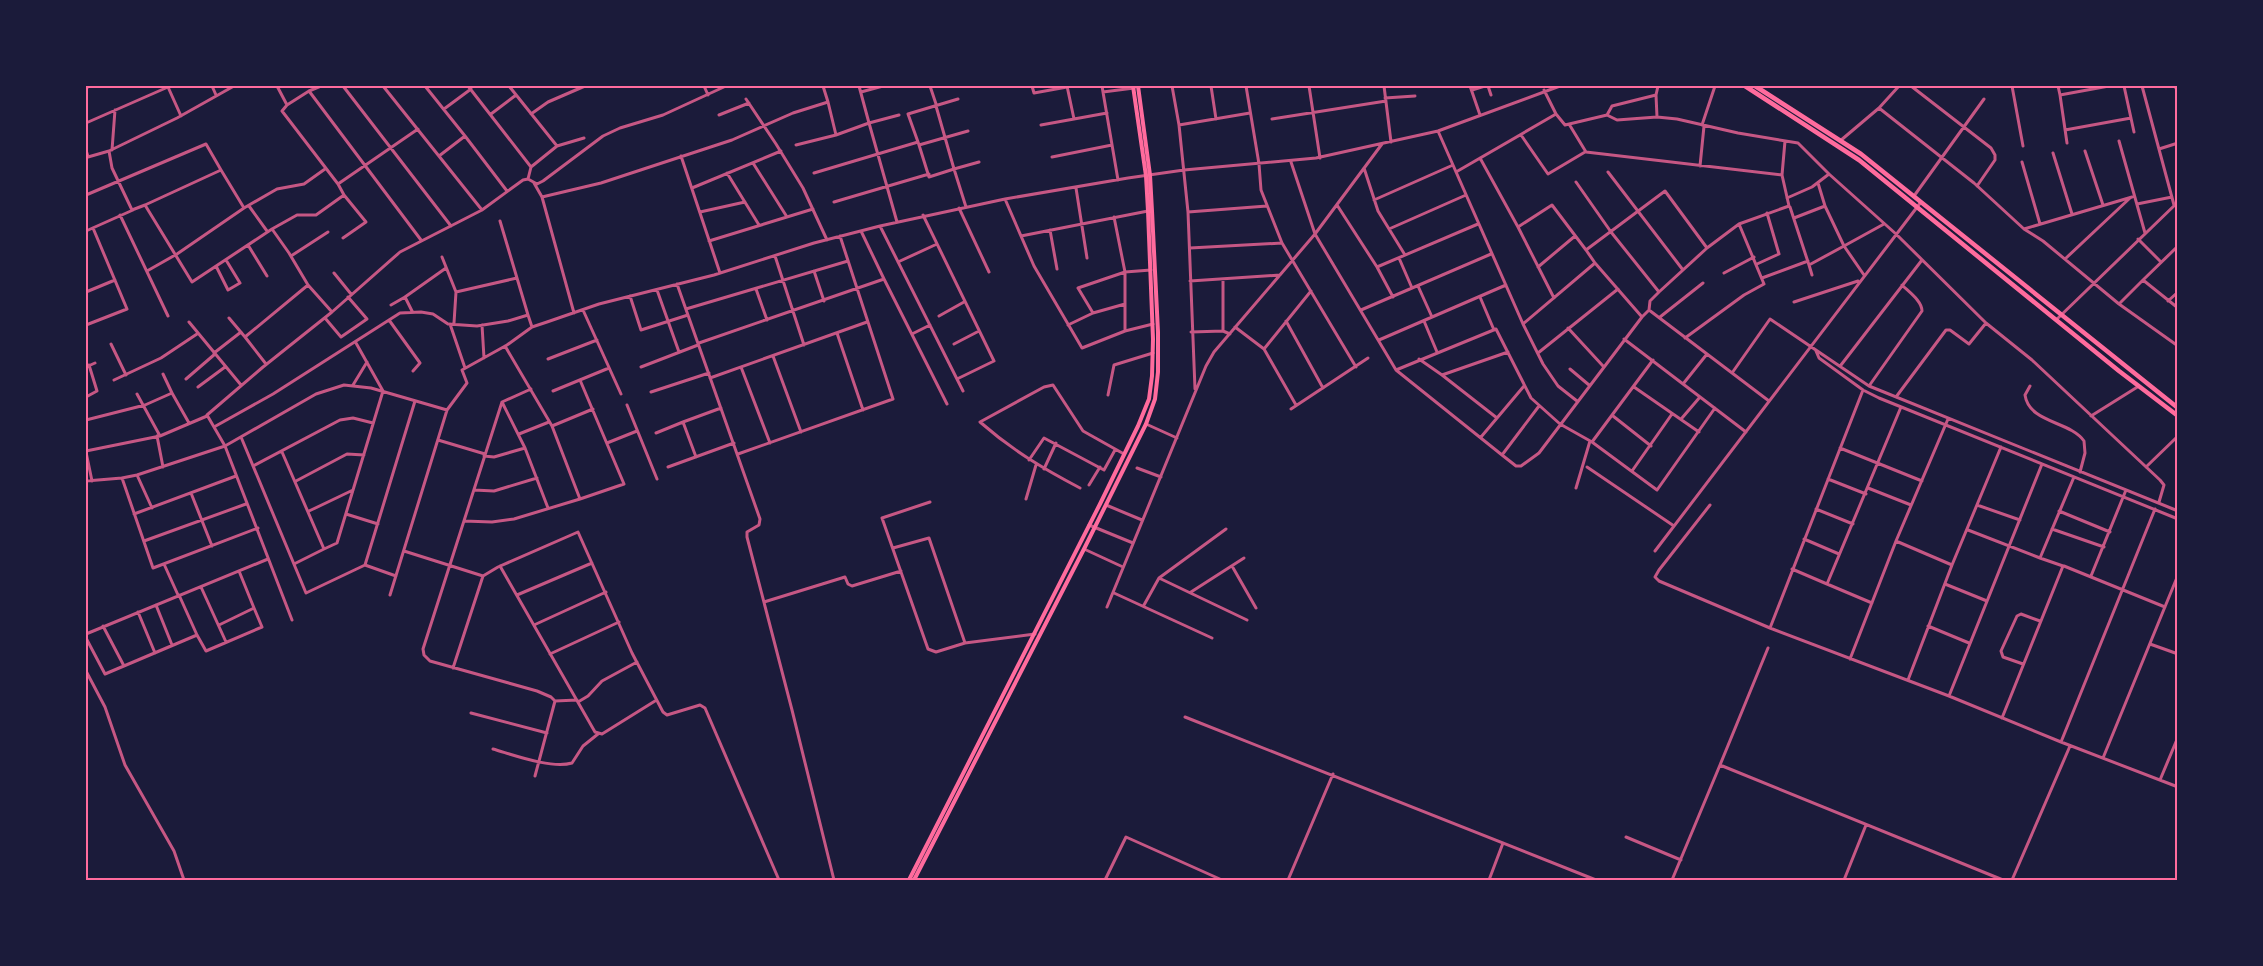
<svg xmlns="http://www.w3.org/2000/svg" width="2263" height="966" viewBox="0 0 2263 966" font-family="'DejaVu Sans',sans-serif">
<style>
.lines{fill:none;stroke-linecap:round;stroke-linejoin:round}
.minor{stroke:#c65784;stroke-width:3}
.secondary{stroke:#ff6b9d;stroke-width:4}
.primary{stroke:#ff6b9d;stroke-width:4.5}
.neatline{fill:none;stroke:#ff6b9d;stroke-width:2}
</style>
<rect width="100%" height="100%" fill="#1b1b3a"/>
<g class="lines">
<path class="minor" d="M212 86 216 95
M234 86 177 118 109 151 112 168 132 210 145 205 192 282 272 229
M277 86 287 105
M321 86 309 91 421 240
M343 86 451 226
M383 86 482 210
M425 86 465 136
M468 86 531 167 557 146 584 138
M509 86 557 146
M704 86 708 95
M823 86 828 102
M859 86 869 123 899 115
M930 86 936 104V106L954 169 929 177 919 145 968 131
M1032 86 1034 93 1067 87
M1067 86 1074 119
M1102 86 1103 92
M1172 86 1179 125 1188 212 1195 389
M1211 86 1216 119
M1246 86 1259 164 1261 190 1282 243 1356 367
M1266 86H1272
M1309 86 1320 158
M1384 86 1391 142
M1470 86 1480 115
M1488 86 1491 95
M1911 86 1991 148 1995 155V160L1977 186
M2012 86 2023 146
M2058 86 2060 95 2109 86
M2124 86 2134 132
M2142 86 2174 205
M2175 86 2178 93
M168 87 181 116
M86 88 90 86
M1472 90 1485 86
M1544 90 1556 114
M309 91 287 105 282 111 338 184 418 129
M861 92 883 86
M1656 95 1657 117
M2060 95 2067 143
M1385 98 1415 96
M746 99 776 144 803 188 827 240
M1879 108 1899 86
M444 109 471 89
M491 114 516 95
M531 114 548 102 585 86
M719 115 749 103
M1607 115 1617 120 1657 117 1677 119 1738 133 1798 143 1829 174
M1272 119 1386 101
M86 123 168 87
M1569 124 1586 152 1782 175 1785 141
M1041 125 1107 113
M1179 125 1250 113
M1702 125 1715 86
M2065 130 2131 118
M1438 131 1523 324 1595 263 1642 317 1649 310 1769 401
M1521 135 1548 174 1585 152
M1840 141 1879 108 1974 183 2024 229 2043 241 2119 304 2178 346
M2119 141 2145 233
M918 142 908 114 958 99
M796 145 836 135 869 123 897 222
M2159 149 2178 143
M86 150 88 157 109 151
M112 150 115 110
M2085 151 2103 205
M2053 153 2072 214
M439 156 465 136 507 191
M681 156 720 273
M1052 157 1112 145
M1480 158 1518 227
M1291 162 1315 234
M2022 162 2040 224
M753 163 787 217
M1700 166 1704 126
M1364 168 1378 211 1405 255
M1456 172 1556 114 1565 125 1607 115 1612 106 1656 95 1658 86
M1608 172 1683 270
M727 173 759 225
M814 173 918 142 919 145
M528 179 531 167
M1118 180 1103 92 1134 88
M1576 182 1611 232 1659 292
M534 183 542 197 574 313
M692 188 781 151
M1076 188 1087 258
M86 195 206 144 221 170
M1914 196 1984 99
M542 197 601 183 732 140 793 113 828 102 836 135
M1787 198 1812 187 1829 174 1896 234 1986 323 2032 360 2160 480 2164 485 2159 502
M1005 199 1034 266 1082 348 1125 331 1153 324
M1374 200 1453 165
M834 202 929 174
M2137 204 2172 197
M145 205 221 170 244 208
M1337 205 1377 267
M249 206 267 231
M966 207 954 169 979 162
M1790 207 1809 265
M959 208 989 272
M700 212 745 202
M1188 212 1267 206
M120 215 168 316
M923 215 994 361 957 379
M1114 217 1125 272V331
M1794 218 1825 206
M500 221 528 315
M1739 224 1789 206 1782 175
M880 226 963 391
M1389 229 1466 195
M2024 229 2132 197
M1050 230 1057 269
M86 231 133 210
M1315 234 1382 144
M1021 236 1148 211
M343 238 366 222 344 195
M2138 239 2161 262
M709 241 813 209
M248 245 267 276
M1190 248 1282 243
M291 256 328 232
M775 256 804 345
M442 257 456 292 517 278
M1399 258 1412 288
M2065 259 2130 198
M898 262 937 244
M1595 263 1586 250 1665 191 1707 248
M1757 264 1779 254 1767 213
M216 266 228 290 240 283 226 260
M1538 267 1575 236
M147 271 177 254 244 208 277 189 304 184 325 169
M814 271 824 301
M334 273 351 294
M1724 273 1754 257
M1812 275 1809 265 1844 246 1825 206 1818 183
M1864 275 1844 246 1884 224
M1762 278 1808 261
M884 279 947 404
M1223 279V331
M2143 280 2178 246
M1190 281 1280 275
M677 284 760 519 759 525 747 532V537L792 710 834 880
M1418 286 1432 317
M756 289 767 320
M657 290 679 352
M86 292 115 280
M630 296 641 330 688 315
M1393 297 1377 267 1478 224
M1480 297 1494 330
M1554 298 1518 227 1552 205 1586 250
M2168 301 2178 292
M1794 302 1858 281
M2119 304 2143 280 2178 308
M391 305 405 297
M686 309 848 261
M583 310 621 394
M1361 310 1491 254
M1649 310 1650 301 1659 292 1707 248 1739 224 1764 284 1744 295 1685 338
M412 311 405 297 446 268
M332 312 308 285 289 253 272 229 297 215H316L344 195 338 184
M1093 313 1078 288 1125 272 1151 270
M939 316 964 302
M1660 317 1703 283
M229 318 245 337
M325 318 341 337 367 319 348 297
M389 320 420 363 413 371
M2056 320 2178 202
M1286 321 1323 388
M1424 321 1437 352
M189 322 241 385
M454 323 456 292
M450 324 465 368
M1523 324 1543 364 1558 386 1577 401
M86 325 127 309 93 228
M482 325 484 358
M1068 325 1093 313 1125 304
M1235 327 1264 349
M1568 328 1603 366
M1191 332 1223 331 1230 334
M837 333 863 410
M912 334 930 325
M1624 339 1746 432
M1379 340 1506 285
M699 343 884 279 861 231
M111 344 126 375
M954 344 979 331
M1816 351 1819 358 1863 390 1879 398 2178 519
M214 353 241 332
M1538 353 1618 289
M773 356 801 432
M548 359 597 340
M1419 359 1442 375
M1653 360 1592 442 1657 490 1715 408
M266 364 245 337 308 285
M1841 365 1922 260
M86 367 95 363
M641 367 698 345
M741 367 770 443
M1570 369 1589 385
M1732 373 1770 319 1869 386 2178 511
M163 374 172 393
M710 378 867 322
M186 379 215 354
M114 380 161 358 197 334
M580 380 624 484 580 499
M1683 384 1707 354
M353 385 367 362
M1869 386 1922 311C1922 301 1909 292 1902 285
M2030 386 2025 395C2029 423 2070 421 2084 441L2085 453 2080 472
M198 387 225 367
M1634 387 1699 432
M531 389 502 402 423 649 424 655 430 661 537 691 551 697 555 701 577 700
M553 391 609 368
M651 392 709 373
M137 394 160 436
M1108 395 1114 365 1153 353
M86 397 97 391 89 365
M1896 397 1946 330H1950L1969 344 1986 323
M502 402 525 448 548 508
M627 405 657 479
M1296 405 1264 349 1311 291
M1291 409 1368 358
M1613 416 1651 446
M2091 416 2139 386
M1497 418 1442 375 1508 352
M1682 418 1700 397
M86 420 145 405 172 393 189 423
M1146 424 1177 438
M552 426 593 409
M214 427 273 394 400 313 421 312 433 314 448 324 477 326 508 321 528 315 532 327
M656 433 683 422
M519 434 549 422
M157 436 163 467
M241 437 306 593 365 565 415 401
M1481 437 1524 386
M438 440 485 454
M1592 442 1560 424 1531 398 1496 329 1396 370 1502 455 1516 466H1521L1539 453 1642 317
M607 443 637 431
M1840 448 1922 481
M86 451 160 436 207 416
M86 452 92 481
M282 452 324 549 337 543 383 391 356 343
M738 454 893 399 840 236
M1502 455 1539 406
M484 456 494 457 525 448
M696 457 683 422 721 408
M1029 460 1044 438 1104 470 1115 450
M253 466 340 420 353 418 373 423
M668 467 734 443
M1587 467 1674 526
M2146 467 2178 436
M1137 468 1161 477
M1044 469 1056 443
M1632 471 1672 414
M137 475 152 508
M122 478 153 568 258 528
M1828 479 1866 494
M86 481 122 478 137 475 225 446 316 394 344 385 371 388 447 410 467 383 462 370 507 345 532 327 547 322 599 304 714 275 814 243 880 226 1005 199 1128 178 1184 170 1316 158 1438 131 1560 86
M296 481 347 454 364 455
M1089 485 1100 467
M1080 488C1042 468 1012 450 980 422L1044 387 1053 385 1083 431 1124 454
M1576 488 1590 441
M1868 488 1911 505
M474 490 494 491 537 478
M191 493 212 546
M1026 499 1036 465
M930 502 882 518 928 649 936 652 965 643
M1106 505 1142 520
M1710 505 1659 570 1655 577 1659 581 1770 628 1949 696 2061 742 2178 787
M1977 505 2020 520
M1816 509 1853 524
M309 511 353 490
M2059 511 2110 532
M134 514 236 476
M346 514 378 524
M464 521 492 522 514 519 580 499 552 426 505 346
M1089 525 1133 543
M2052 529 2104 547
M1968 530 2040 558
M1804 539 1839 554
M144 541 246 504
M1896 541 1952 565
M893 548 929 538 965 643 1035 634
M1084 549 1123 567
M404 551 483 576
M1655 551 1921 202
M164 564 178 595
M294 564 324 549
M365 565 396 576
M500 566 595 732 602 734 655 701
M1232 566 1256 608
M2064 566 2165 607
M1792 569 1827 584
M239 571 254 608
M2091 576 2126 490
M1159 578 1226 529
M1945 584 1987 601
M201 587 226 642
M1191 592 1244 558
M1114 593 1212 638
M179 595 197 635 206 651 262 627 254 608 219 625
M390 595 447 410
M517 595 592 563
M764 602 845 577 848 584 852 586 901 571
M1872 603 1827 584 1901 407
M156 605 172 645
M1144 605 1159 578 1247 620
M1107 607 1206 366 1214 352 1315 234 1396 370
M138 612 155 653
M292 620 225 446 207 415 263 367 332 312 400 252 482 210 523 180 528 179 537 184 543 181 603 136 620 128 663 115 726 86
M534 625 606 592
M103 626 124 666
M1928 626 1969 643
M1770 628 1863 390
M86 634 268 559
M86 638 105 674 197 635
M2150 644 2178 654
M1768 648 1720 765 2003 880
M550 654 619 622
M1850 659 1896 541 1948 419
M2023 664 2003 657 2001 651 2017 616 2021 614 2040 621
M453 668 483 576 498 567 578 532 632 653 663 712 667 715 700 705 705 708 779 880
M86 671 105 707 125 765 174 851 184 880
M1908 680 1952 565 2001 447
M1949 696 2042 464
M578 702 588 696 602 681 637 662
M471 713 547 733
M1185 717 1596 880
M2002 718 2063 566 2040 558 2074 477
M2061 742 2155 509
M493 749C514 755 551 769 572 763L583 746 598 734
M2103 758 2178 575
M535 776 555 701
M2160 780 2178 737
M1626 837 1681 860
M1105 880 1126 837 1222 880
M1288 880 1333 774
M1489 880 1503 843
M1672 880 1720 765
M1844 880 1866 825
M2012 880 2070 746"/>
<path class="secondary" d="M909 880 1100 504 1138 426 1149 399 1152 376 1153 339 1148 211 1146 176 1133 86
M914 880 1084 549 1146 424 1155 399 1158 372V332L1152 211 1150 175 1138 86"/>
<path class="primary" d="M1745 86 1859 160 2119 371 2178 416
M1755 86 1861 154 2178 408"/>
</g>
<rect width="2263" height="966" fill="none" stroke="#1b1b3a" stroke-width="174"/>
<rect x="87" y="87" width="2089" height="792" class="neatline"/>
</svg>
